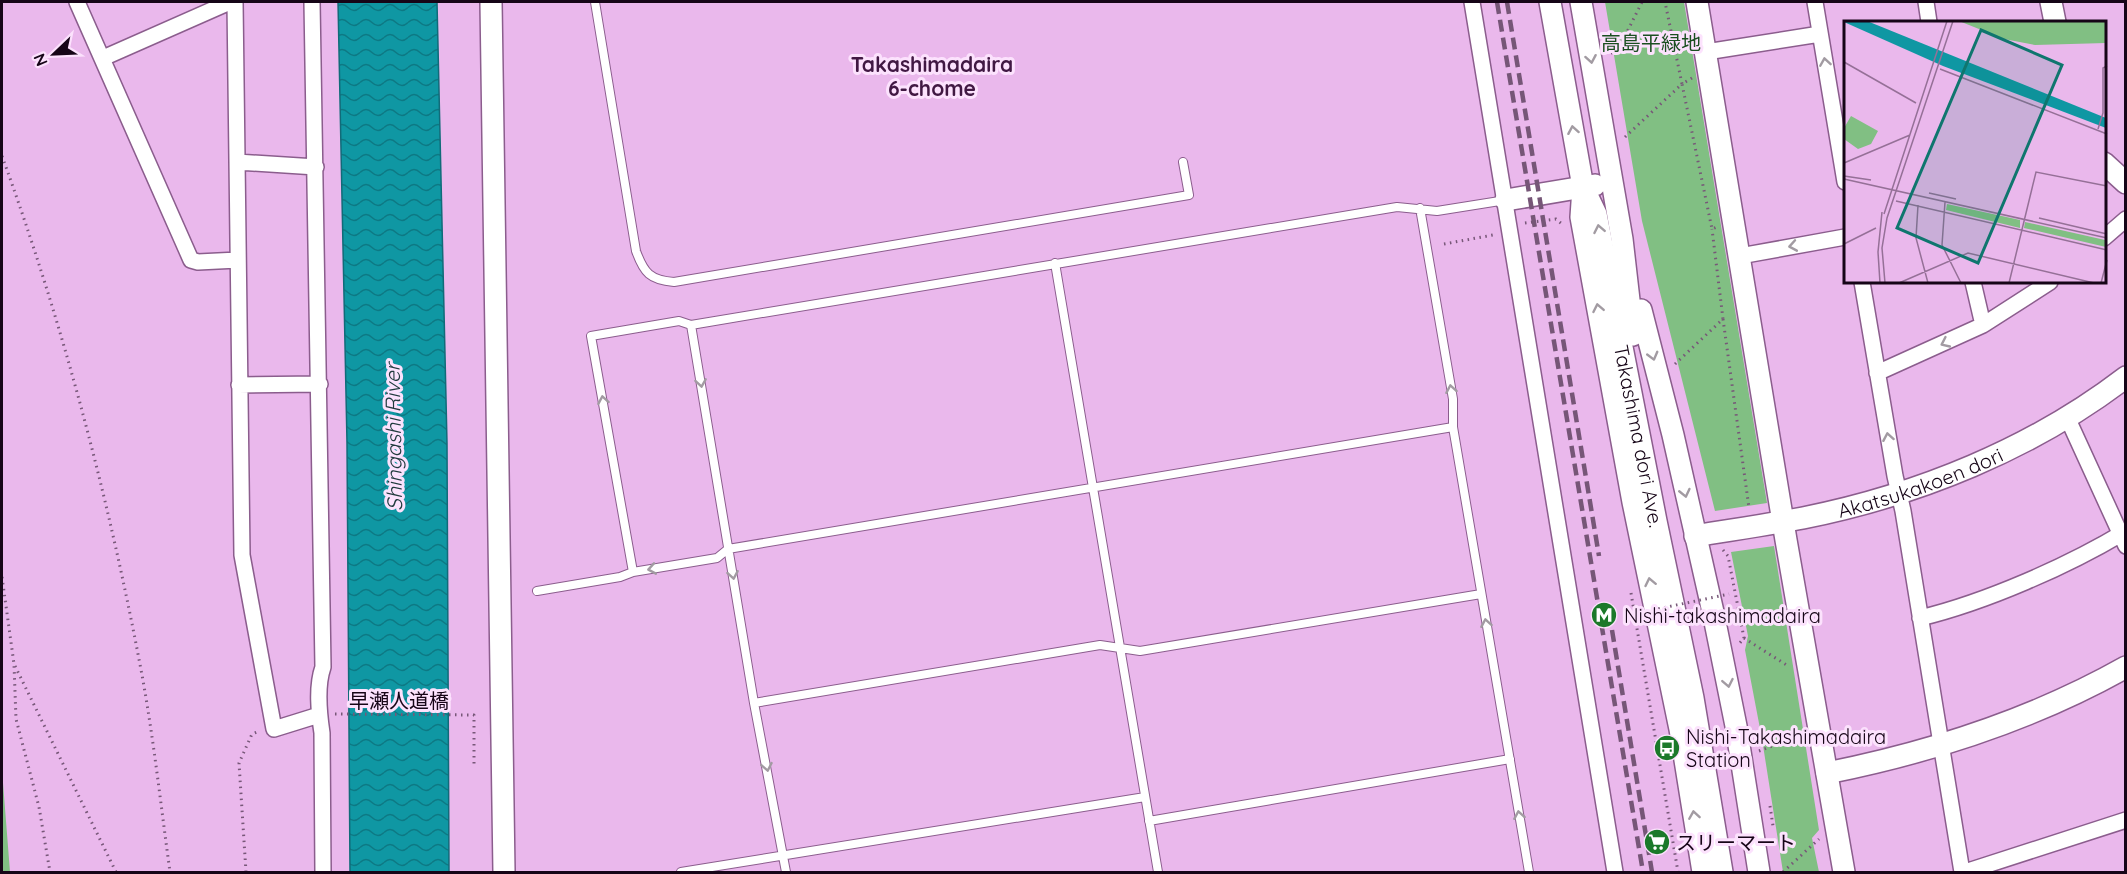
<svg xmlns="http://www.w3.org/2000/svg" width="2127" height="874" viewBox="0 0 2127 874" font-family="Quicksand,'Noto Sans JP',sans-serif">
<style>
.park{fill:#81bf83}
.water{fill:url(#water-waves);stroke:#116b79;stroke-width:1.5}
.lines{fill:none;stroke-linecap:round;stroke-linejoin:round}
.lane-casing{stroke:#8b5d8d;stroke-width:10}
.street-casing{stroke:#8b5d8d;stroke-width:18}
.secondary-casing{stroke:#8b5d8d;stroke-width:24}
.path{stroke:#775778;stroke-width:3;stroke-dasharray:1.5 4.5;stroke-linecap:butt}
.lane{stroke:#fff;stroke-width:8}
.street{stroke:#fff;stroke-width:15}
.secondary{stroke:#fff;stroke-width:21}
.rail{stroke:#765677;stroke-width:4.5;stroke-dasharray:12 6;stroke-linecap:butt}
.path-bridge{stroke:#775778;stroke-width:3;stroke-dasharray:1.5 4.5;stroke-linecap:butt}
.oneway{stroke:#a29ba2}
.labels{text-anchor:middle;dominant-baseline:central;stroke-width:6;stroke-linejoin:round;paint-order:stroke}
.park-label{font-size:20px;fill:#1a4f20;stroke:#fce2fd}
.street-label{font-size:20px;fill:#160517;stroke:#fce2fd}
.poi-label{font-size:20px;fill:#160517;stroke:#fce2fd;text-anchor:start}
.neighbourhood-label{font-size:21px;font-weight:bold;fill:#411843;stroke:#fce2fd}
.water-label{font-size:21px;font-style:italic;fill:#213b3e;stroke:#fce2fd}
.inset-road{fill:none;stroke:#957097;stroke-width:1.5}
.view{fill:#0f766e;fill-opacity:0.15;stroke:#0f766e;stroke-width:3}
.inset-edge{fill:none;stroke:#160517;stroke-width:3}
</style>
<defs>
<pattern id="water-waves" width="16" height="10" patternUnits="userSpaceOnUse" patternTransform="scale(1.5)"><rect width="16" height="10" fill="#0f97a3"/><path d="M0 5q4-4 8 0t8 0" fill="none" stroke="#0d7984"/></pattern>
</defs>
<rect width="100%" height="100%" fill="#eab8ec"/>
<path class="park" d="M1605 2H1684L1767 503 1715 511 1642 221Z
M1774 546 1819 830 1812 838 1819 872H1783L1762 739 1745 650 1748 636 1731 552Z
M2 770 10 872H2Z"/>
<path class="water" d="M338 2H437L447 443 449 872H350L347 443Z"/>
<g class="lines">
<g class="lane-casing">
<path id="lane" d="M595 2 636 251C644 273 650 280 674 282L1189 195 1183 162
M1420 208 1453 399V427L1529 872
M1055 263 1158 872
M691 325 754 703 786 872
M1453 427 728 549 717 558 633 572 591 336 679 321 691 325 1397 207 1437 211 1506 200
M537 591 620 577 633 572
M754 703 1100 645 1140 651 1481 594
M1149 821 1510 759
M681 872 1145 797"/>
</g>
<g class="street-casing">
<path id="street" d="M77 2 191 260 198 262 238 260
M235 2 242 555 274 729 319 715
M312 2 323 667C316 687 319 713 322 733L323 872
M1472 2 1615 872
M1815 2 1845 182
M1926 2 1929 22
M1706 52 1820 34
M103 58 230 2
M237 162 316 167
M2104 238 2126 219
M1740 256 1845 237
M1862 282 1895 476 1903 511 1962 872
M1973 282 1983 325
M1877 373 1983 325 2050 282
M239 385 320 384
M2067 417 2126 546
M1920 618C1986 602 2068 566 2126 531
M1965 872 2126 820"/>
</g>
<g class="secondary-casing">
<g id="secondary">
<path d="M491 2 504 872"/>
<path id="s1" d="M1550 2 1583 187 1596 214 1656 521 1693 698 1722 872"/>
<path d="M1581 2 1622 239 1633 335"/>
<path d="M1697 2 1786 540 1844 872"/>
<path d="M2051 2 2055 22"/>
<path d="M2104 163 2126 183"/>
<path d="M1583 188 1581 217 1633 502 1680 729 1703 872"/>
<path d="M1506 200 1595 185"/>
<path d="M1641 310 1673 435 1713 612 1736 726 1759 872"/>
<path id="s2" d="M1695 536C1731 530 1767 525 1803 518 1918 495 2032 449 2126 377"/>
<path d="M1827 773C1932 752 2032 720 2126 667"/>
</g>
</g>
<path class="path" d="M1611 53 1617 52 1642 2
M1692 78 1682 84 1712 229 1717 227
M1625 137 1682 84 1665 2
M2 156C63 324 109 499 142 675 154 741 161 807 170 872
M1525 223 1556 219 1562 224
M1444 244 1493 235
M1723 319 1749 508
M1675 364 1723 319 1712 229
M1723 550 1728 556 1744 638 1739 644
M2 577 14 664 16 719 39 807 50 872
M1631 593 1678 872
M1744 638 1788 666
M15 666 116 872
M335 714 474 715V764
M1759 751 1802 735
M1770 806 1773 826
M246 872 239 763 252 734 260 731
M1783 872 1819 839"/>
<use href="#lane" class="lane"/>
<use href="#street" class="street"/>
<use href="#secondary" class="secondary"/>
<path class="rail" d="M1497 2 1643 872
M1507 2 1599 556
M1612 630 1652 872"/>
<path class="path-bridge" d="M1629 615 1729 594"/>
</g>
<defs><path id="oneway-chevron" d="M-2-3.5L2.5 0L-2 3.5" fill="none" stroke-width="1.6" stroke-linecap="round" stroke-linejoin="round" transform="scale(1.5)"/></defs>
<g class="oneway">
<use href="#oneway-chevron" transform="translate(1591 59) rotate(80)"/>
<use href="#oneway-chevron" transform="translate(1825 62) rotate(-99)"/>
<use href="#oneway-chevron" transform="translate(1573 130) rotate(-100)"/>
<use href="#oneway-chevron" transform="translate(1599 229) rotate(-101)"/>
<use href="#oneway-chevron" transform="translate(1793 246) rotate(170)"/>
<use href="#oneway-chevron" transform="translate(1598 308) rotate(-101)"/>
<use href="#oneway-chevron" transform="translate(1945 343) rotate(155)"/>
<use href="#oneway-chevron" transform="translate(1653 356) rotate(75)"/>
<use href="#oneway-chevron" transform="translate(701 383) rotate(81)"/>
<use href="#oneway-chevron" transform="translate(1451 389) rotate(-100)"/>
<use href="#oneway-chevron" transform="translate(603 400) rotate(-100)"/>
<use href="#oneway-chevron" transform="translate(1888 437) rotate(-100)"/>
<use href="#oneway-chevron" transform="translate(1685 493) rotate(77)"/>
<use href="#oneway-chevron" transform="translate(652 569) rotate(170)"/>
<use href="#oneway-chevron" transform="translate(733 575) rotate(80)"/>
<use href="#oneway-chevron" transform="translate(1650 582) rotate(-102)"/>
<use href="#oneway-chevron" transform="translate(1486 623) rotate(-100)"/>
<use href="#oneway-chevron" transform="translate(1728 683) rotate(79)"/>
<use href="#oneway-chevron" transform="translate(767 767) rotate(79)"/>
<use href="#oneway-chevron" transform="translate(1519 815) rotate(-100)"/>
<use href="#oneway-chevron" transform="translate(1694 815) rotate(-99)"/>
</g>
<defs>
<g id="metro-disc" transform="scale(1.35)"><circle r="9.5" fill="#1b792a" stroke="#fce2fd"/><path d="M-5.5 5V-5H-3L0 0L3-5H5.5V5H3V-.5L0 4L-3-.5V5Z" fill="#fff"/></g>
<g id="bus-disc" transform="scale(1.35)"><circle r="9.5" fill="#1b792a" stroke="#fce2fd"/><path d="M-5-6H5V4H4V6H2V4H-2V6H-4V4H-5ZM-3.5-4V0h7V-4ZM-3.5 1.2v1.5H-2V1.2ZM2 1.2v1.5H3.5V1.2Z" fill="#fff"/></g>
<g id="supermarket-disc" transform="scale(1.35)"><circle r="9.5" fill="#1b792a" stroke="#fce2fd"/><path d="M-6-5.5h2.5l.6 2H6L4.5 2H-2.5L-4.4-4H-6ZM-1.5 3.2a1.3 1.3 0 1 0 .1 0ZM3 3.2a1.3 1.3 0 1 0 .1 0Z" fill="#fff"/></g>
</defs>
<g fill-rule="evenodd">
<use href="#metro-disc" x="1604" y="615"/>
<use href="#bus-disc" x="1667" y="748"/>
<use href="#supermarket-disc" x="1657" y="842"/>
</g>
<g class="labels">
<g class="park-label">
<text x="1651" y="42">高島平緑地</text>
</g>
<g class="street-label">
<text stroke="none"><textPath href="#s1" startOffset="444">Takashima dori Ave.</textPath></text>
<text stroke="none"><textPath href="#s2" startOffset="232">Akatsukakoen dori</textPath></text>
<text x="399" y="700">早瀬人道橋</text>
</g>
<g class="poi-label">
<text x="1624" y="615">Nishi-takashimadaira</text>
<text x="1686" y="736">Nishi-Takashimadaira<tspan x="1686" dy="23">Station</tspan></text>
<text x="1676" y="842">スリーマート</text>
</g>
<g class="neighbourhood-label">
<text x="932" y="64">Takashimadaira<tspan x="932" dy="24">6-chome</tspan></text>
</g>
<g class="water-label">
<text transform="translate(393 437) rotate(-91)">Shingashi River</text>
</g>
</g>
<g transform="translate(1844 21)">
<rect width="262" height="262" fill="#eab8ec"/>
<path d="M7 95 34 110 27 123 14 128 0 118V107Z" fill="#81bf83"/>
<path d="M115 0H262V22L191 24 160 18ZM103 183 176 199V207L102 189ZM181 201 261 219 262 226 180 207Z" fill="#81bf83"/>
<path d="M23 0 262 97V107L99 45 0 1Z" fill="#0f97a3"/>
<path class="inset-road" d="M0 41 72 82M96 48 263 113M254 108 259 92V47L263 45M0 142 66 114M0 155 27 159M0 158 263 217M85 172 112 178M52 180 263 229M101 181 98 224 117 262M74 184 72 217 84 262M40 193 103 0M195 197 263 213M0 223 32 207M36 262 34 231 38 191M41 262 38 227 43 197 109 0M55 262 124 232 250 262M165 262 192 151 263 165M257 262 263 239"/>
<path class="view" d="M137 9 218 44 134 242 53 207Z"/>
<rect width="262" height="262" class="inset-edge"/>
</g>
<rect width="2127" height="874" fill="none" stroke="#160517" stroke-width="6"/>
<g transform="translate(54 54) rotate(247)" stroke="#fce2fd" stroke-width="4.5" paint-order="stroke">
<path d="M0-4.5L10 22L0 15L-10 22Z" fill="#160517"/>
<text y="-9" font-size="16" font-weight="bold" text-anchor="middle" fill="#160517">N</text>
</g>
</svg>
